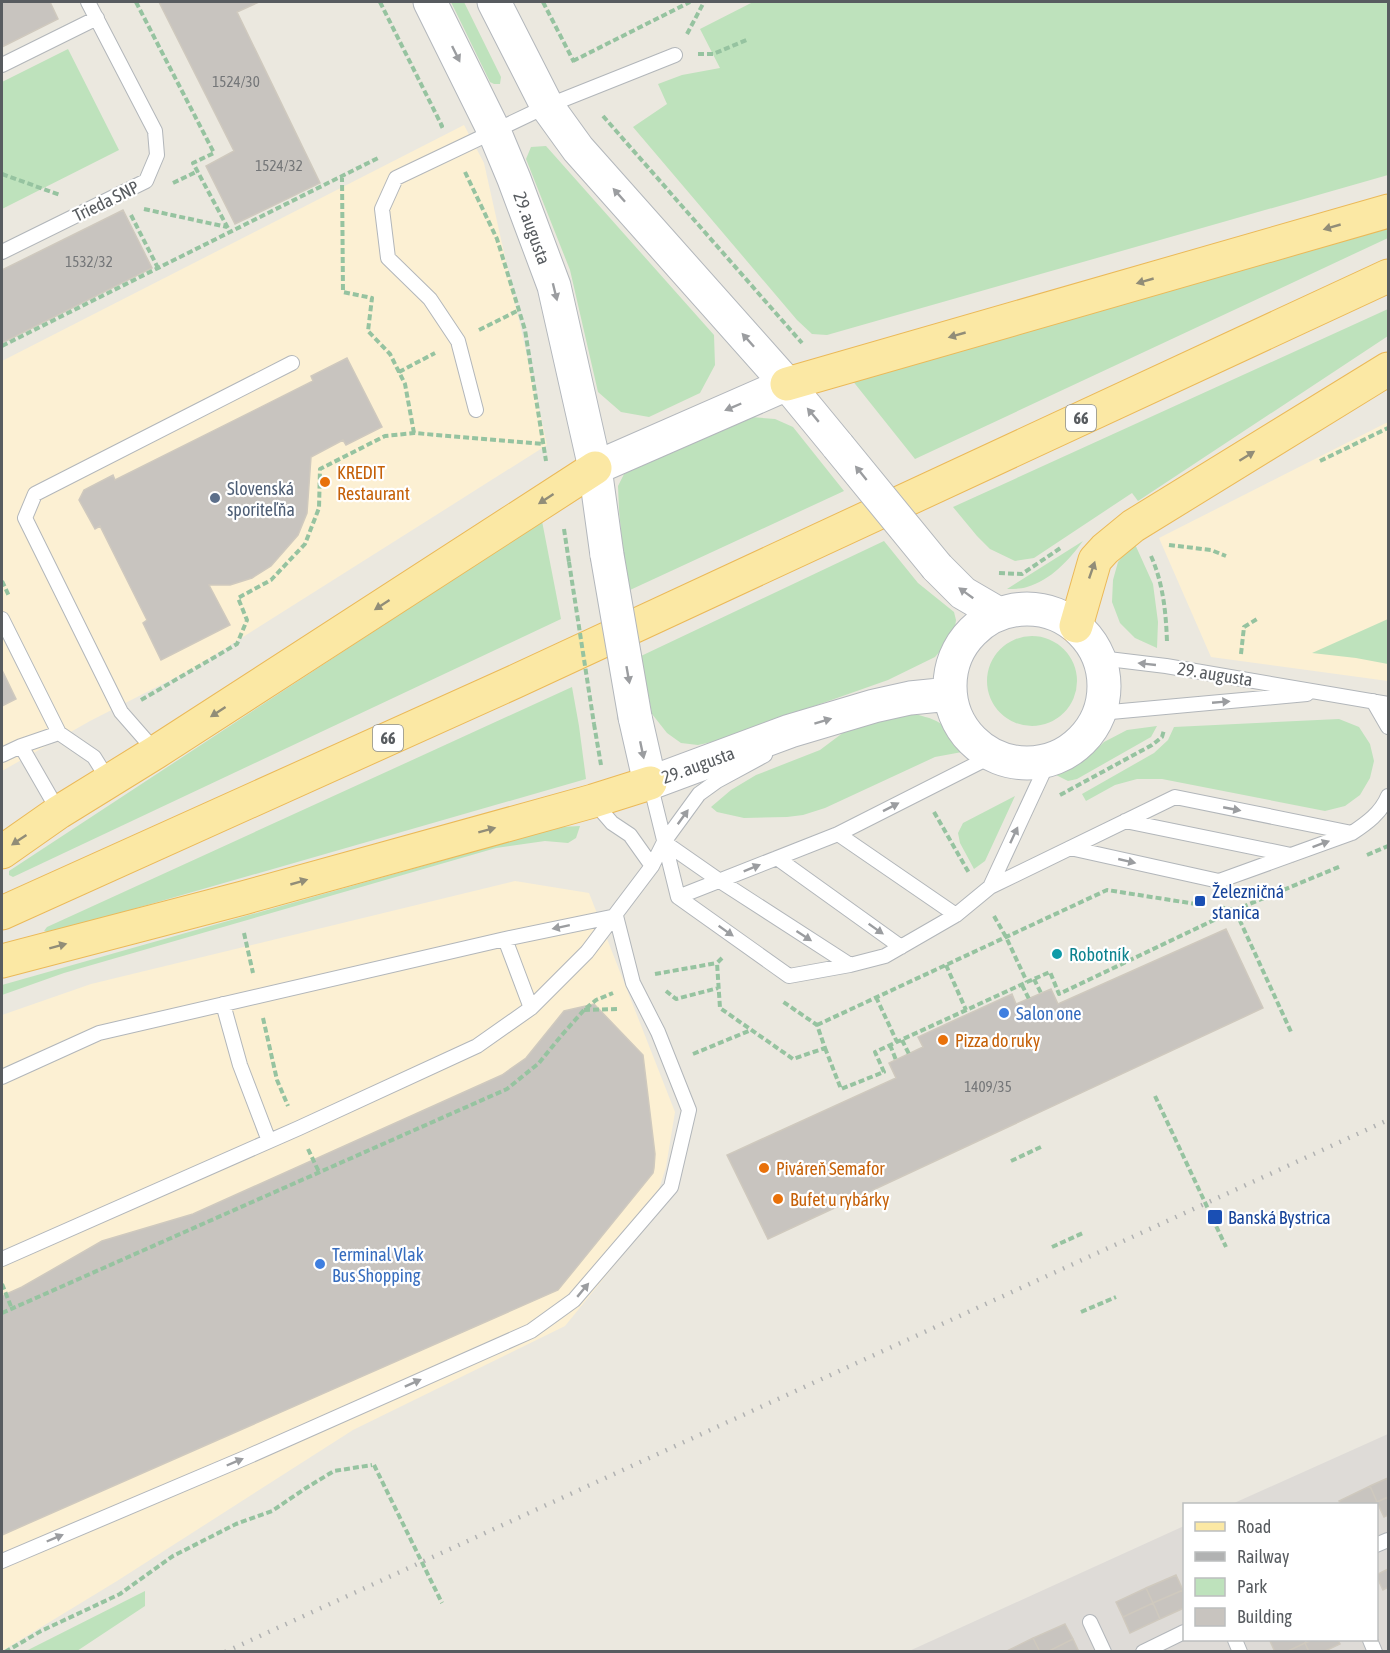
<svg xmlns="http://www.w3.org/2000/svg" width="1390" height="1653" viewBox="0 0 1390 1653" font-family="'Asap Condensed',sans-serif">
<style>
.commercial{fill:#fcf0d3}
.industrial{fill:#dedbd7}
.green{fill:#bee2bc}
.building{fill:#c8c4bf;stroke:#cfc9be;stroke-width:1.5}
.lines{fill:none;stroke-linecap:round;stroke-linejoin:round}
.lane-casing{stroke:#b2b6ba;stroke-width:16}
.secondary-casing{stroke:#b3b7bc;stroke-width:35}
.primary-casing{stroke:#ebb958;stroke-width:35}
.path{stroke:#96c3a0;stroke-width:4;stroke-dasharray:6 3;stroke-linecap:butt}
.lane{stroke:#fff;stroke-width:14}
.secondary{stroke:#fff;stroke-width:33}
.primary{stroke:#fbe8a4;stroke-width:33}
.rail{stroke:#b1b2b2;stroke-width:4.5;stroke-dasharray:1.5 8;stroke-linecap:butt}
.secondary-bridge-casing{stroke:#b3b7bc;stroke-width:35;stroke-linecap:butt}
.path-bridge{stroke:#96c3a0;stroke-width:4;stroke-dasharray:6 3;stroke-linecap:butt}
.secondary-bridge{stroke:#fff;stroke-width:33}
.oneway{fill:#9b9da0}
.oneway2{fill:#918d78}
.food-dot{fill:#e8710a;stroke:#fff;stroke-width:2}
.service-dot{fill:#5c6f8a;stroke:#fff;stroke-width:2}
.transit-dot{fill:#1a4fb4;stroke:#fff;stroke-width:2}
.culture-dot{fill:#0f9aa8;stroke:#fff;stroke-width:2}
.shop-dot{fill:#3f7fe0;stroke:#fff;stroke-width:2}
.labels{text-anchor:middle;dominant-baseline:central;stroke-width:4.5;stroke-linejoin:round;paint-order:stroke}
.number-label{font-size:15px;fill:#747678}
.shield{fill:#fff;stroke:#8a8d90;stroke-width:1.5}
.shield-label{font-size:16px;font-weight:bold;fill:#585c60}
.street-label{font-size:18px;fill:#585c60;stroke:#fff}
.food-label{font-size:18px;fill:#c56008;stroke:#fff;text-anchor:start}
.service-label{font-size:18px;fill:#4e5e75;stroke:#fff;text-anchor:start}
.transit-label{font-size:18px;fill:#164399;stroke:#fff;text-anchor:start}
.culture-label{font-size:18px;fill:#0d838f;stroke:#fff;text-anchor:start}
.shop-label{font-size:18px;fill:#366cbe;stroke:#fff;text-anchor:start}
</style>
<rect width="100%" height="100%" fill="#ebe8df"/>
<path class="commercial" d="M464 125 484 163 547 445 194 668 90 721 2 771V361Z
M1388 422V681L1211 657 1159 538Z
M515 881 589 893 675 1112 666 1167 648 1224 565 1326 353 1430 117 1581 2 1651V1015L91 984Z"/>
<path class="industrial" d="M1388 1434V1651L907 1652 1184 1526V1640H1376V1504H1232Z"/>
<path class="green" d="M451 2H464L501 77 500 84H494L490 82Z
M753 2H1388V175L827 335 812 334 797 320 633 127 667 104 658 84 682 75 720 68 700 29Z
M68 49 119 150 2 209V82Z
M546 146 714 335 715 365 700 393 649 417 621 412 598 392 570 270 526 159 531 147Z
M1388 225V238L915 459 852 380Z
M1388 309V336L1138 501 1132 493 1034 558 1015 561 990 549 977 536 953 507Z
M751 417 775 419 793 427 844 491 630 590 623 552 619 510 618 486 624 474 636 467Z
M542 521 561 619 13 877 9 875V871Z
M884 541 918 583 954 612 956 620 955 627 942 649 935 657 888 680 712 742 698 745 681 743 667 733 652 714 641 656Z
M1083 541C1069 560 1051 580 1027 587 1021 589 1014 589 1007 589Z
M1134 542 1153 584 1158 622 1157 648 1135 638 1120 623 1112 602 1113 580 1118 562Z
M1388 619V664L1356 658 1312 653Z
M987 681a45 45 0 1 1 90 0a45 45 0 1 1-90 0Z
M572 687 579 726 586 779 50 933 44 931 47 927Z
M915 714C921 716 928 717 934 720 946 725 960 739 962 752L935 757 825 808 803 815 787 817 744 818 717 812 711 807 731 790 756 775 820 750 844 732 893 716Z
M1339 719 1359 727 1370 744 1374 761 1370 778 1360 795 1345 806 1325 811 1162 779H1137L1115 785 1086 801 1082 794 1154 753 1168 740 1174 727Z
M1157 726 1151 737 1077 779 1068 781 1056 775 1087 758 1104 742 1127 730Z
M1015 796 985 861 974 869 960 843 958 833 963 823Z
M580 826 576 838 568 843 545 841 496 848 64 973 2 995V985L560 827Z
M145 1591V1606L77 1651H26Z"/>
<path class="building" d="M2 2H50L58 19 2 47Z
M159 2H259L237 12 320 183 235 224 206 166 234 151Z
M123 210 152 268 2 343V270Z
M347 358 382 427 346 445 343 440 311 457 307 513 298 535 271 566 252 578 230 585H209L230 625 161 660 143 623 147 620 100 526 95 529 79 500 84 490 113 475 115 480 313 381 311 376Z
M2 670 16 699 2 706Z
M1226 929 1263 1008 768 1239 727 1155 896 1078 889 1063 923 1047 918 1037 955 1020 1012 994 1016 1004 1051 989 1058 1004Z
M594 1004 643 1055 655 1154 654 1168 653 1173 558 1290 2 1535V1296L22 1287 102 1241 193 1214 502 1075 526 1058 564 1011Z
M1388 1478V1497L1377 1502 1370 1486Z
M1370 1486 1377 1502 1371 1504H1341L1339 1501Z
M1388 1497V1515L1384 1517 1377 1502Z
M1388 1569V1587L1383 1590 1376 1575Z
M1176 1575 1183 1590 1153 1603 1146 1588Z
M1146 1588 1153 1603 1123 1617 1116 1602Z
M1183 1590 1184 1593V1608L1160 1619 1153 1603Z
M1153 1603 1160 1619 1130 1633 1123 1617Z
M1065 1624 1073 1639 1047 1652H1040L1033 1638Z
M1033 1638 1040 1652H1005Z
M1073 1639 1079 1652H1047Z
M1274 1640H1304L1305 1643 1286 1652H1275L1270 1641Z
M1312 1640H1338L1340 1644 1323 1652H1309L1305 1643Z
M1305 1643 1309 1652H1286Z"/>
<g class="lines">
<g class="lane-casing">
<path id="lane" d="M2 65 97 18
M2 252 146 181 157 155 155 131 88 2
M476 410 458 341 430 299 388 258 382 209 396 178 547 106 675 55
M2 619 59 733
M1100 658 1166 666 1388 704
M1373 701 1388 727
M1100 713 1307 694
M21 746 59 733 94 757 109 781
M156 752 121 712 25 518 35 494 292 363
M2 755 21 746 59 812
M650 783 678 897 789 976 850 965 885 956 956 915 990 887 1175 797 1352 833
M593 801 612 823 630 835 652 866
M1125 821 1291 855
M838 834 956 915
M664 842 720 881 850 965
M1070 848 1219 881 1352 833C1367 823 1381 813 1388 796
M777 858 901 947
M990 887 1049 760
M678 897 838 834 994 755
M505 939 531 1008
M223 1004 240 1065 269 1141
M2 1077 99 1033 505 939 616 916
M2 1259 299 1128 477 1046 531 1008 587 952 652 866 664 842 699 794 717 781 765 755
M1376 1545 1388 1540
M2 1561 247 1457 531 1331 574 1300 671 1187 689 1110 658 1032 633 983 616 916
M1090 1622 1104 1652
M1235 1640 1240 1652
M1370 1640 1375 1652
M1143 1652 1184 1632"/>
</g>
<g class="secondary-casing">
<path id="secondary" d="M430 2 494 131 514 179 554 286 595 468 607 555
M494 2 547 106 578 149 787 384 838 446
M595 468 787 384
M937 567 963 593 999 614
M950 686a77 77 0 1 1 154 0a77 77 0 1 1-154 0Z
M635 717 650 783 790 731 874 706 910 698 950 694"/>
</g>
<g class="primary-casing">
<path id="primary" d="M787 384 1388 211
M1076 626 1095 560 1105 549 1133 526 1388 369
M2 852 59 812 156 752 595 468
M2 913 514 682 1388 276
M2 961 243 898 593 801 650 783"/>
</g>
<path class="path" d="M136 2 214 153 193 163 230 232
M380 2 442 126 438 128
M543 2 574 62
M687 34 704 2
M698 54H713L749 39
M573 61 690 2
M603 116 802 343
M465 172 497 239 525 330 546 461
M2 174 60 195
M342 176 343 292 372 298 368 331 390 354 405 384 414 433
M173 183 198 171
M144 209 227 227
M131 215 158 268
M479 330 519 310
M2 346 380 157
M399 372 435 353
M1320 461 1388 428
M564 529 569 562
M1169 545 1211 550 1226 556
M1151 556C1163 583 1166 612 1167 642
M999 573 1022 574 1062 547
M2 581 9 596
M1241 654 1244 627 1257 619
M141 700 237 644 247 620 238 598 271 580 305 544 319 508 320 469 385 436 414 433 543 444
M594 724 601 765
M1060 795 1152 745 1162 737 1164 730
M934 812 969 873
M1367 855 1388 846
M1219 907 1235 910 1292 1034
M994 916 1006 937 1027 982
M244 933 253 973
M722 958 717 963 720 1008 793 1059 825 1048 817 1025 782 1001
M946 965 966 1010
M655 974 717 963
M1034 979 1041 993
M1022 985 1029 999
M666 991 676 999 718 988
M876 997 897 1042
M584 1010 619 1009
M263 1018 277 1080 288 1106
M817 1025 1107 890 1196 904
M902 1040 909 1054
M890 1045 896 1060
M825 1048 841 1089 884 1072 875 1052 1027 982 1050 972 1059 994 1235 910 1341 866
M693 1054 751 1030
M1155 1096 1226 1247
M308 1149 319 1172
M1011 1161 1043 1146
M1052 1247 1083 1233
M2 1284 12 1309
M1081 1312 1116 1297
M2 1313 507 1089 539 1063 561 1036 584 1010 596 1000 613 993
M374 1465 442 1603
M5 1652 41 1631 120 1594 173 1556 236 1524 272 1511 306 1488 334 1471 372 1465"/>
<use href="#lane" class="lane"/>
<use href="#secondary" class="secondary"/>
<use href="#primary" class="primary"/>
<path class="rail" d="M225 1652 1388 1120"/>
<g class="secondary-bridge-casing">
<path id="secondary-bridge" d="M838 446 937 567
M607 555 635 717"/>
</g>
<path class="path-bridge" d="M569 562 594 724"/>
<use href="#secondary-bridge" class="secondary-bridge"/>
</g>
<defs><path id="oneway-solid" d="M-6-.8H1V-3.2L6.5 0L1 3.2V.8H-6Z" transform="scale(1.5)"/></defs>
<g class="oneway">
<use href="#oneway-solid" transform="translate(456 54) rotate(64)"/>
<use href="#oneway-solid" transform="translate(619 195) rotate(-132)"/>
<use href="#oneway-solid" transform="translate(555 292) rotate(76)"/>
<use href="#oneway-solid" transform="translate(748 340) rotate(-132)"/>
<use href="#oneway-solid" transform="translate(733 407) rotate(157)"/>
<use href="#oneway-solid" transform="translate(813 415) rotate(-130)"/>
<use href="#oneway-solid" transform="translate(861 473) rotate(-129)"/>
<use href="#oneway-solid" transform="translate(966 593) rotate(-144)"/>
<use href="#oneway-solid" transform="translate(1147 664) rotate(-174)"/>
<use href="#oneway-solid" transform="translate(628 675) rotate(80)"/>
<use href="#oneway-solid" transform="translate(1221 702) rotate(-5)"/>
<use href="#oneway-solid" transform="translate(823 721) rotate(-17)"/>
<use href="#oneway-solid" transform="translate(642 750) rotate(78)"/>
<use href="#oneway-solid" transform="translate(891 807) rotate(-27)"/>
<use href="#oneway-solid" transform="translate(1232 809) rotate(11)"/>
<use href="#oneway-solid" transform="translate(683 817) rotate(-54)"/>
<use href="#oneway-solid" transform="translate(1014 835) rotate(-65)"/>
<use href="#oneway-solid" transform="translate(1321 844) rotate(-20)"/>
<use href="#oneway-solid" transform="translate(1127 861) rotate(13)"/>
<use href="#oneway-solid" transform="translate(752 868) rotate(-22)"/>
<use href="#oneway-solid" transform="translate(561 927) rotate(168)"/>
<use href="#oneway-solid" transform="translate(876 929) rotate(35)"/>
<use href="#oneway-solid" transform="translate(726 931) rotate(35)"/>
<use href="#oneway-solid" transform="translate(804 936) rotate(33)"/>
<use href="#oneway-solid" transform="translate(583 1290) rotate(-50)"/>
<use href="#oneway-solid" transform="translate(413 1383) rotate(-24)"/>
<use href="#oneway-solid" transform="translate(235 1462) rotate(-23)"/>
<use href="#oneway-solid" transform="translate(55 1538) rotate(-23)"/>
</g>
<g class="oneway2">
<use href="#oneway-solid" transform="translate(1332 227) rotate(164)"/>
<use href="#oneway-solid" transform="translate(1145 281) rotate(164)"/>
<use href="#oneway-solid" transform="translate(957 335) rotate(164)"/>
<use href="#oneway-solid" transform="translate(1247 456) rotate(-32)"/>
<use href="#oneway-solid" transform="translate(546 499) rotate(147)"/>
<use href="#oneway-solid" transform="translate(1092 570) rotate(-71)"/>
<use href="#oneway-solid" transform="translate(382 605) rotate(147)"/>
<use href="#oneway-solid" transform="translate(218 712) rotate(147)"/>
<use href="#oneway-solid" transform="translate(487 830) rotate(-15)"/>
<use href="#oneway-solid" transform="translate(19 840) rotate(146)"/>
<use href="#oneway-solid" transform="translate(299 882) rotate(-16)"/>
<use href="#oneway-solid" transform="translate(58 946) rotate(-15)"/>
</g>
<g class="food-dot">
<circle cx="325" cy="482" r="6"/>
<circle cx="943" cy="1040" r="6"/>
<circle cx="764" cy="1168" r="6"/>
<circle cx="778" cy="1199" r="6"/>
</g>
<circle class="service-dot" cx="215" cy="498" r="6"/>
<g class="transit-dot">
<rect x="1194" y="895" width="12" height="12" rx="3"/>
<rect x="1207" y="1209" width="16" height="16" rx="3"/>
</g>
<circle class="culture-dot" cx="1057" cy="954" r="6"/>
<g class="shop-dot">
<circle cx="1004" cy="1013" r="6"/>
<circle cx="320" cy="1264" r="6"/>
</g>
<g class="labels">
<g class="number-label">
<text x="236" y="81">1524/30</text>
<text x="279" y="165">1524/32</text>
<text x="89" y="261">1532/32</text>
<text x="988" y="1086">1409/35</text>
</g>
<g class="shield">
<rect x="1066" y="405" width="30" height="26" rx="4.5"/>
<rect x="373" y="725" width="30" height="26" rx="4.5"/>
</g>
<g class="shield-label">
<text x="1081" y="418">66</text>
<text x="388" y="738">66</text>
</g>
<g class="street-label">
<text transform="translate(106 201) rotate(-26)">Trieda SNP</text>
<text transform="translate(532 228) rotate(70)">29. augusta</text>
<text transform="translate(1215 674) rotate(9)">29. augusta</text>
<text transform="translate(698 765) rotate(-20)">29. augusta</text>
</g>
<g class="food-label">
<text x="337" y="472">KREDIT<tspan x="337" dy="21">Restaurant</tspan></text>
<text x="955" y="1040">Pizza do ruky</text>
<text x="776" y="1168">Piváreň Semafor</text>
<text x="790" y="1199">Bufet u rybárky</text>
</g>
<g class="service-label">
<text x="227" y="488">Slovenská<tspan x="227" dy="21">sporiteľňa</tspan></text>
</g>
<g class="transit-label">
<text x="1212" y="891">Železničná<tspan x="1212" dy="21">stanica</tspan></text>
<text x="1228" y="1217">Banská Bystrica</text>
</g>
<g class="culture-label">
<text x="1069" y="954">Robotník</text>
</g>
<g class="shop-label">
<text x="1016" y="1013">Salon one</text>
<text x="332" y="1254">Terminal Vlak<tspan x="332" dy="21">Bus Shopping</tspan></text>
</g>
</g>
<rect width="1390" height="1653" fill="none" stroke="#585c60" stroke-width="6"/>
<rect x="1183" y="1503" width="195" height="138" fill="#ffffff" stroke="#bcbebf" stroke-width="1.5"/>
<rect x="1195" y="1522" width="30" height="9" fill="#fbe8a4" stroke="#bcbebf" stroke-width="1.5"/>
<text x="1237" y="1533" font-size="18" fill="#585c60">Road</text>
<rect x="1195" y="1552" width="30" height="9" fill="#b1b2b2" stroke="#bcbebf" stroke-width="1.5"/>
<text x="1237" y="1563" font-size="18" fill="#585c60">Railway</text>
<rect x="1195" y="1578" width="30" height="18" fill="#bee2bc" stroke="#bcbebf" stroke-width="1.5"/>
<text x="1237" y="1593" font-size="18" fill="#585c60">Park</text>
<rect x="1195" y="1608" width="30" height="18" fill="#c8c4bf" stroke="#bcbebf" stroke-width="1.5"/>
<text x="1237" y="1623" font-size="18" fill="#585c60">Building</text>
</svg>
